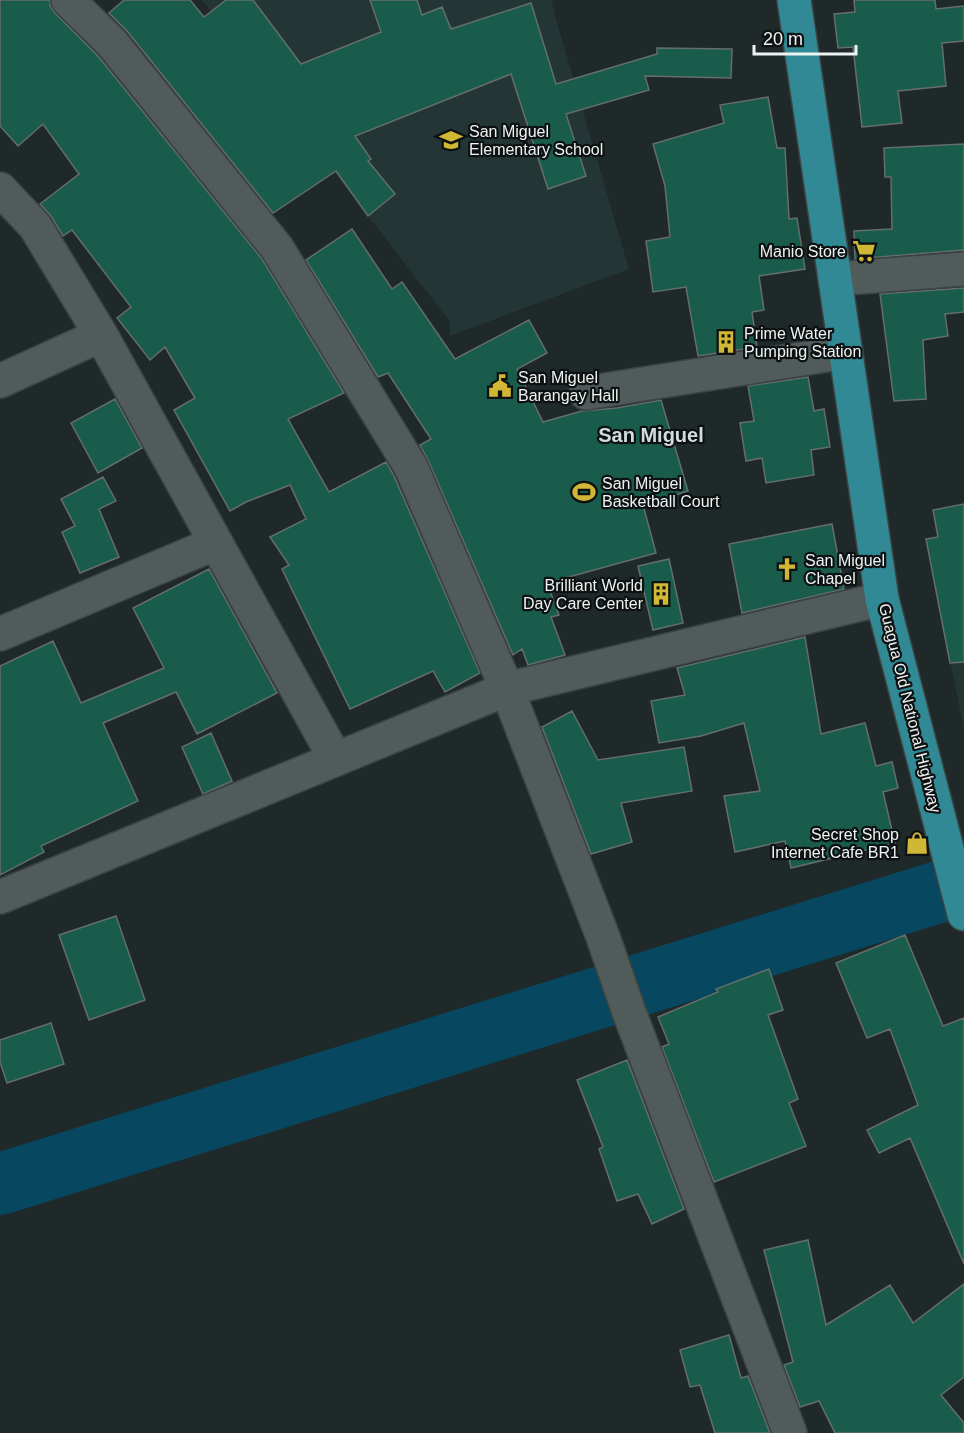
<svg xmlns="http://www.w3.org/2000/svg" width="964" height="1433" viewBox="0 0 964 1433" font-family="Arial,sans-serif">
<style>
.built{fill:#233534}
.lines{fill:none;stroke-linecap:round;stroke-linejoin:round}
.river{stroke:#07475f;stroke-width:62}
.building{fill:#195c4c;stroke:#646e6a;stroke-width:1.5}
.minor-casing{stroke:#3b4443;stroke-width:36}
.major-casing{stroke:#3b4443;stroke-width:36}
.minor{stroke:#505b5a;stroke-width:33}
.major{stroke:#318995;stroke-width:33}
.labels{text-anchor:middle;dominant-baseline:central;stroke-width:4.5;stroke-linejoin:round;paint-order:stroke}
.poi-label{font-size:16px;fill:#edf3f2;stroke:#0d1111;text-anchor:start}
.street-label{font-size:16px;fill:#edf3f2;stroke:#0d1111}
.quarter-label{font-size:20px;font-weight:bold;fill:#d1dddc;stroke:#0d1111}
</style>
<rect width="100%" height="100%" fill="#202929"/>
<path class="built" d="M202 0H552L554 12 629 269 450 336V322Z
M964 652V730L949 656Z"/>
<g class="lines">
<path class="river" d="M0 1184 964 884"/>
</g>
<path class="building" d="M0 0H50V6L55 13 98 56 262 259 344 393 288 419 329 492 386 462 394 476 480 673 445 692 433 671 350 709 282 569 289 565 270 537 306 519 290 485 246 502 230 511 174 410 195 398 165 347 150 360 117 318 131 307 72 230 63 236 51 216 40 204 79 174 43 124 18 146 0 126Z
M124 0H190L204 17 226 0H253L301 64 381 32 370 0H417L422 15 442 7 451 29 531 3 556 84 657 54V48L732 49 731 78 645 76 649 90 566 114 586 176 548 189 511 74 355 136 371 159 368 161 395 194 368 216 336 171 273 213 127 31 109 13Z
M854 0H935L936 9 964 6V41L942 43 946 86 898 91 902 123 862 127 853 47 838 48 834 14 855 12Z
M768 97 777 148H785L789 219 797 218 805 269 759 276 764 310 752 312 757 347 698 356 686 287 653 292 646 241 670 237 665 186 653 144 724 123 720 105Z
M964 144V250L855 259 854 231 892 229 891 177H885L884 148Z
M352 229 392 289 402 282 455 359 529 320 547 353 517 369 543 422 582 411 617 408 661 400 688 491 643 505 656 553 547 583 559 615 551 617 565 655 528 665 522 649 513 655 428 460 420 445 431 439 388 373 378 377 306 260Z
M964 288V312L945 314 948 336 923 340 926 399 894 401 880 294Z
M808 377 814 411 824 409 830 447 811 450 814 475 766 483 762 458 746 461 740 423 754 421 748 386Z
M115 399 142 448 98 473 71 423Z
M103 477 116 501 99 509 119 557 80 573 62 532 75 526 61 499Z
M964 504V662L950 663 926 539 938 537 933 510Z
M832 524 844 589 742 613 729 544Z
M669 559 683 623 653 630 638 566Z
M209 569 277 693 197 734 176 692 103 723 138 801 41 846 44 852 0 875V666L53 641 81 703 164 668 133 608Z
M805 637 821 734 865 723 876 766 892 762 898 788 883 792 895 843 791 868 785 841 735 852 724 796 760 791 744 723 701 736 659 743 651 701 685 695 677 668Z
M572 711 598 760 684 747 692 791 621 803 632 842 591 854 542 727Z
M211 733 232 781 203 794 182 747Z
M116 916 145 1000 89 1020 59 935Z
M905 935 943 1026 964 1018V1264L910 1138 879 1153 867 1130 918 1105 890 1029 867 1038 836 963Z
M769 969 783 1010 768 1015 798 1099 789 1103 806 1146 714 1182 662 1047 669 1044 658 1017 718 992 716 989Z
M51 1023 64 1064 7 1083 0 1062V1040Z
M627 1060 684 1209 652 1224 638 1194 617 1201 599 1149 603 1147 577 1080Z
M808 1240 826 1325 890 1285 913 1323 964 1284V1377L941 1395 964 1423V1433H835L819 1401 800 1407 784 1365 793 1362 764 1250Z
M729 1335 741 1378 748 1376 770 1433H715L700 1385 690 1387 680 1350Z"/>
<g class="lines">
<g class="minor-casing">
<path id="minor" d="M68 0 112 43 277 248 411 467 507 689 603 937 629 1012 790 1433
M0 189 35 226 101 335 335 758
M835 279 964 269
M0 381 101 335
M586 393 846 352
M0 634 216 543
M0 897 507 689 882 599"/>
</g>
<g class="major-casing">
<path id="major" d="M794 0 882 599 964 914"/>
</g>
<use href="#minor" class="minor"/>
<use href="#major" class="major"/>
</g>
<defs>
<g id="school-bare" transform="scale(1.8)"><path d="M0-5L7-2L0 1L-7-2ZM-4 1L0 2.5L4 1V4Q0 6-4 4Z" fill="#d1b736" stroke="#0d1111" stroke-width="2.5" paint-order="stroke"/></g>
<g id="supermarket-bare" transform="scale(1.8)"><path d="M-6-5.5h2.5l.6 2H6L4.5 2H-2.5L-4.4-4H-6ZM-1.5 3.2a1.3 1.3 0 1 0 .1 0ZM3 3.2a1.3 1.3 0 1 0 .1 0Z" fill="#d1b736" stroke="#0d1111" stroke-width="2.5" paint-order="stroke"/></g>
<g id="building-bare" transform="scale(1.8)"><path d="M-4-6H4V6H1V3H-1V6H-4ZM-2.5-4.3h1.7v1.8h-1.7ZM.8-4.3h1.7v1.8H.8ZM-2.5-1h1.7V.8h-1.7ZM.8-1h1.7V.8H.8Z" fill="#d1b736" stroke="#0d1111" stroke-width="2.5" paint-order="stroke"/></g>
<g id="civic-bare" transform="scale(1.8)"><path d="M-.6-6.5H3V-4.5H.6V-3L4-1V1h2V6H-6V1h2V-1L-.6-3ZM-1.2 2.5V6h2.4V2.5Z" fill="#d1b736" stroke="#0d1111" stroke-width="2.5" paint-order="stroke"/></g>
<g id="stadium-bare" transform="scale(1.8)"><path d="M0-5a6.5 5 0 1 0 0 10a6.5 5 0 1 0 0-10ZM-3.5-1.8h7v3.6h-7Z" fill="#d1b736" stroke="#0d1111" stroke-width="2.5" paint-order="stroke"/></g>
<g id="church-bare" transform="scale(1.8)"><path d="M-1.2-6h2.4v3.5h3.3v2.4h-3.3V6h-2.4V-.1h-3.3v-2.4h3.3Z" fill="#d1b736" stroke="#0d1111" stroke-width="2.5" paint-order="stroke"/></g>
<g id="shop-bare" transform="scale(1.8)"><path d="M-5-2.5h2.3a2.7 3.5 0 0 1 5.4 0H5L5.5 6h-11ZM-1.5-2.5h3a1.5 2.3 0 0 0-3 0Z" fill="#d1b736" stroke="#0d1111" stroke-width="2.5" paint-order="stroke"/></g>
</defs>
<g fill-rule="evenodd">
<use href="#school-bare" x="451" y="140"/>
<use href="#supermarket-bare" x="864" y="251"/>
<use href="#building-bare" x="726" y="342"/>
<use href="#civic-bare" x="500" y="386"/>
<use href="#stadium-bare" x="584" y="492"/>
<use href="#church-bare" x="787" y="569"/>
<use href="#building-bare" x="661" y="594"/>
<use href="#shop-bare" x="917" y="843"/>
</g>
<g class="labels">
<g class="poi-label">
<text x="469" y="131">San Miguel<tspan x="469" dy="18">Elementary School</tspan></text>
<text x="846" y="251" text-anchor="end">Manio Store</text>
<text x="744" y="333">Prime Water<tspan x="744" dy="18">Pumping Station</tspan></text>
<text x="518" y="377">San Miguel<tspan x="518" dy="18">Barangay Hall</tspan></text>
<text x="602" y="483">San Miguel<tspan x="602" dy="18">Basketball Court</tspan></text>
<text x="805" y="560">San Miguel<tspan x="805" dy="18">Chapel</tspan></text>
<text x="643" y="585" text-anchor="end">Brilliant World<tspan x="643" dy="18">Day Care Center</tspan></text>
<text x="899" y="834" text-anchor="end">Secret Shop<tspan x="899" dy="18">Internet Cafe BR1</tspan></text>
</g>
<g class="street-label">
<text transform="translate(910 708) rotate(76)">Guagua Old National Highway</text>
</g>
<g class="quarter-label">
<text x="651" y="435">San Miguel</text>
</g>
</g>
<path d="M754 45v9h102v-9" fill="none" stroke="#edf3f2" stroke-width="3"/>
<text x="763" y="45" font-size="18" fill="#edf3f2" stroke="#0d1111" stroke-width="4.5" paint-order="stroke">20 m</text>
</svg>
